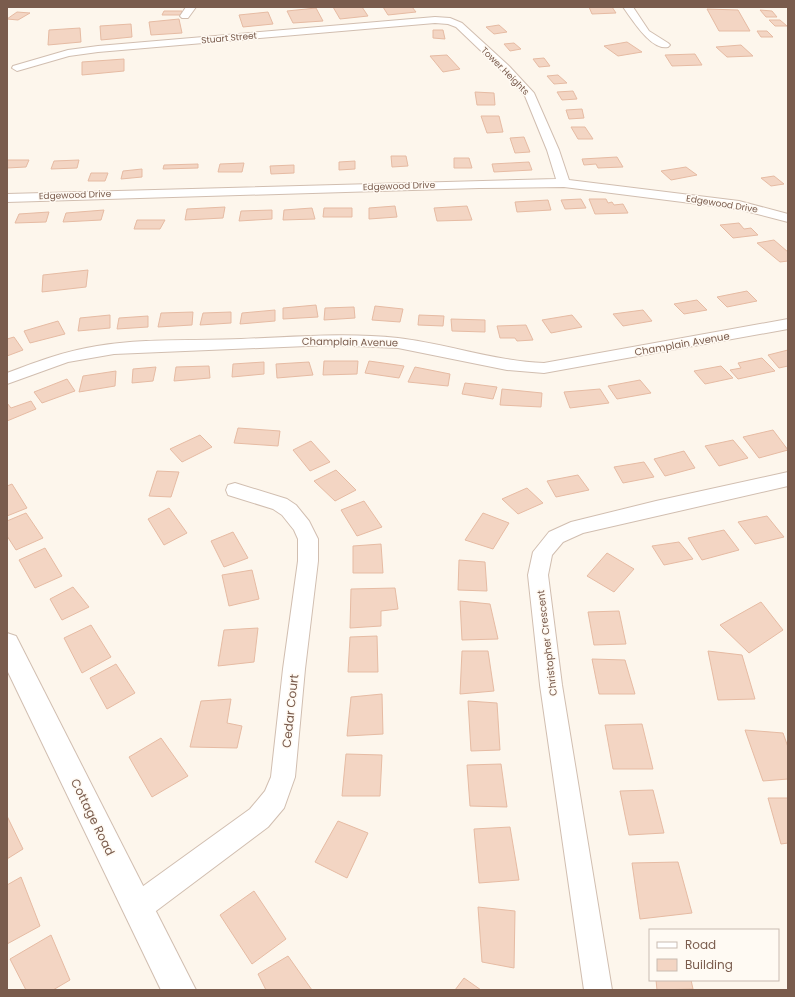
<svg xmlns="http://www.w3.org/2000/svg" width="795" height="997" viewBox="0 0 795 997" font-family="Poppins,sans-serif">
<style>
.building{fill:#f3d5c3;stroke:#e6bba3}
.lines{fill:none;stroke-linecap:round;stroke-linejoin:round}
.minor-casing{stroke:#d1beb0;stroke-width:2}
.tertiary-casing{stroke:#d1beb0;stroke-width:2}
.minor{fill:#fff;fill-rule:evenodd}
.tertiary{fill:#fff;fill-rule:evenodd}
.labels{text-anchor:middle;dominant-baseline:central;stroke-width:3;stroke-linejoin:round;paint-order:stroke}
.far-street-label{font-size:9px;fill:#7a5c4d;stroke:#fffaf3}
.street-label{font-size:10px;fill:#7a5c4d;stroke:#fffaf3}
.near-street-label{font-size:12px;fill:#7a5c4d;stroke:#fffaf3}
</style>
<rect width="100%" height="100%" fill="#fdf6ec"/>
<path class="building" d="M333 7H362L368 16 340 19Z
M383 7H412L416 12 388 15Z
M589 7H612L616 13 592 14Z
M316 8 323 21 293 23 287 11Z
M707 9 738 10 750 31H719Z
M760 10 772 11 777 17H766Z
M164 11H182L181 15H162Z
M17 12 30 13 18 20 7 19Z
M268 12 273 24 243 27 239 15Z
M179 19 182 33 151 35 149 22Z
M769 20H780L787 26H775Z
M131 24 132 37 101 40 100 26Z
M499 25 507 32 494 34 486 27Z
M80 28 81 42 48 45 49 30Z
M433 30H443L445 39 433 38Z
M757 31H767L773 37H761Z
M627 42 642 52 618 56 604 46Z
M514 43 521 49 510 51 504 44Z
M741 45 753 56 727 57 716 47Z
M695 54 702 65 672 66 665 55Z
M447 55 460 69 443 72 430 56Z
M544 58 550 66 539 67 533 59Z
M124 59V71L82 75V62Z
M558 75 567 83 554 84 547 76Z
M573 91 577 99 562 100 557 92Z
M475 92 494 93 495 105H477Z
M582 109 584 118 569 119 566 110Z
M481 116H499L503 132 487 133Z
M571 127H585L593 139H578Z
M524 137 530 152 515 153 510 138Z
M391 156H406L408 166 392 167Z
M617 157 623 167 598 168 596 164 584 165 582 159Z
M454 158H469L472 168H454Z
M7 160H29L26 167 7 168Z
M79 160 77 168 51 169 54 161Z
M355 161V169L339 170V162Z
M529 162 532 170 494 172 492 164Z
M244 163 242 172H218L220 164Z
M198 164V168L163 169 164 165Z
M294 165V173L271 174 270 166Z
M686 167 697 175 671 180 661 171Z
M142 169V177L121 179 123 171Z
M91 173H108L105 181H88Z
M774 176 784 184 771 186 761 178Z
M581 199 586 208 565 209 561 200Z
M589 199H606L608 203 612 202 614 205 623 204 628 213 595 214Z
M548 200 551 210 517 212 515 202Z
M395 206 397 217 369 219V208Z
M467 206 472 220 437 221 434 208Z
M225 207 223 218 185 220 187 209Z
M312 208 315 219 283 220 284 210Z
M324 208H352V217H323Z
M104 210 101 220 63 222 66 213Z
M272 210V219L239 221 241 211Z
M49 212 46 222 15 223 19 214Z
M137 220H165L160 229H134Z
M739 223 744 229 751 228 758 235 733 238 720 225Z
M774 240 788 252V261L780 262 757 243Z
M88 270 86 287 42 292 43 275Z
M747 291 757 301 727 307 717 297Z
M697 300 707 310 684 314 674 304Z
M316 305 318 317 283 319V308Z
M375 306 403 309 400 322 372 320Z
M354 307 355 318 324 320 325 308Z
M275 310V321L240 324 242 313Z
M643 310 652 321 623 326 613 314Z
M193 312 192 325 158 327 161 313Z
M231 312V323L200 325 203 313Z
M110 315V328L78 331 80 318Z
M419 315 444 316 443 326 418 325Z
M572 315 582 327 551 333 542 320Z
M148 316V327L117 329 119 318Z
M451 319 485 320V332L452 331Z
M58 321 65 334 30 343 24 331Z
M526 325 533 340 517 341 515 338H500L497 326Z
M14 337 23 350 7 356V339Z
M788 350V366L779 368 768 355Z
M762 358 775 371 738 379 730 370 741 368 738 363Z
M324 361H358L357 374 323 375Z
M369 361 404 366 399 378 365 373Z
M264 362V374L232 377 233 364Z
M309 362 313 375 277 378 276 364Z
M209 366 210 378 174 381 176 367Z
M721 366 733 378 705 384 694 371Z
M156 367 153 381 132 383 133 369Z
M415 367 450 374 448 386 408 382Z
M116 371 115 386 79 392 83 376Z
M67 379 75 391 42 403 34 392Z
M640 380 651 393 617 399 608 386Z
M465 383 497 387 493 399 462 394Z
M502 389 542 393 541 407 500 405Z
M600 389 609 403 570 408 564 392Z
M31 401 36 409 7 421V403L11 408Z
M238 428 280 431 278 446 234 443Z
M773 430 788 450 759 458 743 437Z
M200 435 212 447 182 462 170 449Z
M733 440 748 458 719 466 705 446Z
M311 441 330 462 310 471 293 450Z
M684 451 695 468 665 476 654 459Z
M644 462 654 477 623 483 614 467Z
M336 470 356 490 335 501 314 481Z
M157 471 179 472 171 497 149 496Z
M578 475 589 490 556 497 547 481Z
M12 484 27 508 7 516V486Z
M527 488 543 503 518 514 502 499Z
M364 501 382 527 357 536 341 510Z
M169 508 187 533 164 545 148 519Z
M26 513 43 538 16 550 7 536V521Z
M483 513 509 523 493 549 465 540Z
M767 516 784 537 755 544 738 522Z
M724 530 739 550 702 560 688 538Z
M233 532 248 558 224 567 211 541Z
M679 542 693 559 664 565 652 546Z
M381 544 383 573H353V546Z
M45 548 62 576 35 588 19 560Z
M607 553 634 569 614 592 587 576Z
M459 560 485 562 487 591 458 590Z
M252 570 259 599 229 606 222 575Z
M73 587 89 607 62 620 50 599Z
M395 588 398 609 381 611V626L350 628 351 589Z
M460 601 490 604 498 639 462 640Z
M761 602 783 630 749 653 720 625Z
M619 611 626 644 594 645 588 612Z
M91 625 111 657 82 673 64 638Z
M258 628 254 662 218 666 224 630Z
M377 636 378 672H348L350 637Z
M462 651H488L494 691 460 694Z
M708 651 742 655 755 699 718 700Z
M592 659 625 660 635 694H599Z
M116 664 135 693 107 709 90 678Z
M382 694 383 734 347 736 351 697Z
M231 699 227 723 242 726 237 748 190 747 201 701Z
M468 701 497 703 500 750 471 751Z
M642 724 653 769H613L605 725Z
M745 730 783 733 788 747V779L763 781Z
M161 738 188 776 152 797 129 757Z
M346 754 382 755 380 796H342Z
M501 764 507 807 470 806 467 765Z
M653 790 664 833 629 835 620 791Z
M768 798H788V843L781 844Z
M7 816 23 849 7 859Z
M338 821 368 833 347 878 315 862Z
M510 827 519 880 479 883 474 829Z
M678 862 692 913 640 919 632 863Z
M21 877 40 926 7 944V885Z
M254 891 286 939 252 964 220 915Z
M478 907 515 911 514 968 482 962Z
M51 935 70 980 53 990H26L10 959Z
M288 956 312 990H266L258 974Z
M464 978 481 990H455Z
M656 980H691L693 989 657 990Z"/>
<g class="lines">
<g class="minor-casing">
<path id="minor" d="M186 7H196L188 18H182L180 16Z
M623 7H633L649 31 668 43 670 45 668 47C651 51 632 19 623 7Z
M435 17 450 18 462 23 509 66 534 93 559 150 569 180 739 201 788 214V222L738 209 564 187 479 188 7 202V194L556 179 547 150 525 96 501 70 456 27 448 24 435 23 98 52 69 56 17 71 12 68 13 66 68 50 98 46Z
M788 319V329L544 373 507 370 398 348 331 345 114 354 68 362 7 384V373C36 362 65 351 97 346 144 338 193 341 241 339 293 337 346 332 398 338 448 344 494 361 544 363Z
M788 472V486L583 533 563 542 552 555 548 575 562 685 612 990H584L540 685 528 575 533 552 549 532 571 522 656 501Z
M235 483 287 499 296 505 309 521 318 539V561L305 669 295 777 284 808 268 827 148 917 138 921 128 917 124 907 128 897 250 809 265 791 271 777 283 669 298 561V539L294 530 282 515 273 509 228 495 226 490 228 485Z"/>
</g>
<g class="tertiary-casing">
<path id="tertiary" d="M7 633 16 636 196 990H161L7 670Z"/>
</g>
<use href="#minor" class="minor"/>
<use href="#tertiary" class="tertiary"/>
</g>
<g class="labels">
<g class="far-street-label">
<text transform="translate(229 38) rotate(-5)">Stuart Street</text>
<text transform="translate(505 71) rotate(45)">Tower Heights</text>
<text transform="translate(399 186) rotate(-2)">Edgewood Drive</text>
<text transform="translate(75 195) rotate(-2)">Edgewood Drive</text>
<text transform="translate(722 204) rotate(9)">Edgewood Drive</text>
</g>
<g class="street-label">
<text transform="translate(350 342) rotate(1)">Champlain Avenue</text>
<text transform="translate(682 344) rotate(-10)">Champlain Avenue</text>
<text transform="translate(547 643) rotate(-97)">Christopher Crescent</text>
</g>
<g class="near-street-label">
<text transform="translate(290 711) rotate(-84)">Cedar Court</text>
<text transform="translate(93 817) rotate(64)">Cottage Road</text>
</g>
</g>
<rect width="795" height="997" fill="none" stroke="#7a5c4d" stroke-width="16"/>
<rect x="649" y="929" width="130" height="52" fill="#fffaf3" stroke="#cabbb1"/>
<rect x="657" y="942" width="20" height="6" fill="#ffffff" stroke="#cabbb1"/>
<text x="685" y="949" font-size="12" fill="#7a5c4d">Road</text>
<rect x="657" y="959" width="20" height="12" fill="#f3d5c3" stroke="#cabbb1"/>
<text x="685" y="969" font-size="12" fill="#7a5c4d">Building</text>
</svg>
